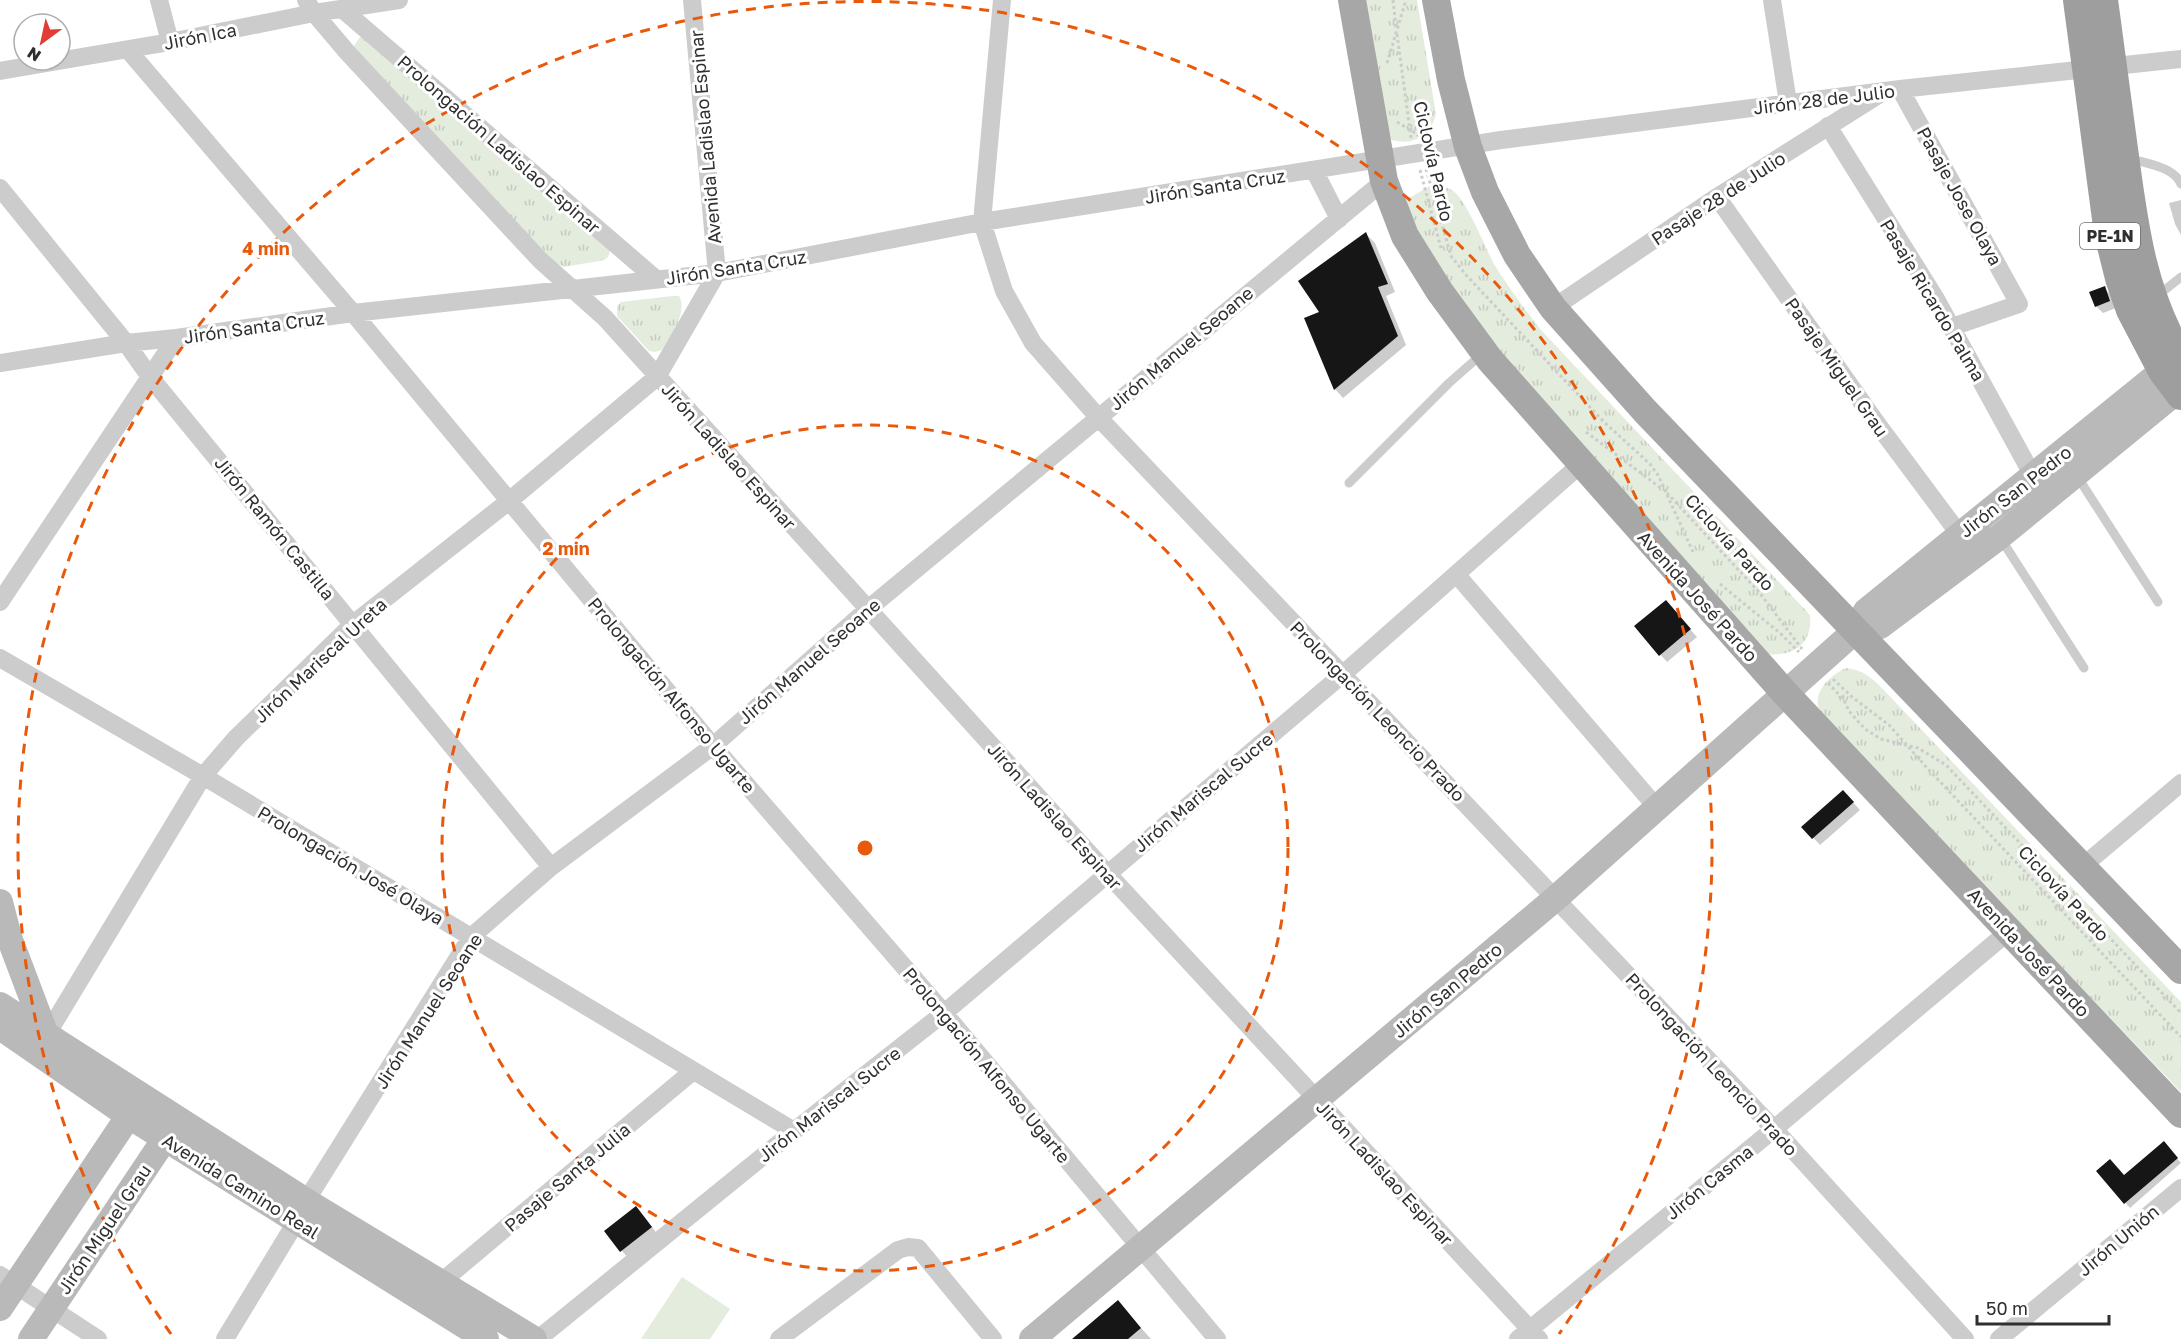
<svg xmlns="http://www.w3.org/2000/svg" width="2181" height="1339" viewBox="0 0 2181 1339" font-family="'Golos Text',sans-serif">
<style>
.park{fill:url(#park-tufts)}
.pitch{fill:#e4ecde}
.shadow{fill:#0003}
.building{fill:#161616}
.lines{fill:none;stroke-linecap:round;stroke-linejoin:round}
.path{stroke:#ccc;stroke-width:3;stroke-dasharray:3 3;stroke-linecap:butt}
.service{stroke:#ccc;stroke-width:9}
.minor{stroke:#ccc;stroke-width:18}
.secondary{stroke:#b9b9b9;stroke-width:26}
.primary{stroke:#a7a7a7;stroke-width:28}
.trunk{stroke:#9e9e9e;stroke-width:30}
.ring{fill:none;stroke:#e8590c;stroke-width:3;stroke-dasharray:10 8}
.labels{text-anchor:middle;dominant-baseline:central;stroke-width:6;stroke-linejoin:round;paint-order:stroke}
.shield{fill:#fff;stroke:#6d6d6d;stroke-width:1.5}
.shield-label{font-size:16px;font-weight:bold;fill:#2f2f2f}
.street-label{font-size:18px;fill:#2f2f2f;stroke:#fff}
.centre{fill:#e8590c;stroke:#fff;stroke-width:3}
.ring-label{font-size:18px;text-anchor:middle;font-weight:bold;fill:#e8590c;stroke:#fff;stroke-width:6;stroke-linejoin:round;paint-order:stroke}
</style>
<defs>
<pattern id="park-tufts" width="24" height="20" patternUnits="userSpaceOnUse" patternTransform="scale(1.5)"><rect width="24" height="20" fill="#e4ecde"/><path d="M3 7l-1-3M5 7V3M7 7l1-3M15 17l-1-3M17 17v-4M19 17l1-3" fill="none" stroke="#c4cbbf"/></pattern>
</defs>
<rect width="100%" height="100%" fill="#fff"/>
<path class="park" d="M1357 0H1417L1436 114C1430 139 1406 149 1384 136Z
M360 37 366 38 606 242 610 251 608 257 604 260 564 267 551 261 353 47Z
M1430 186C1438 186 1446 186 1453 191 1466 199 1485 247 1494 264 1508 287 1524 308 1540 329L1810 615C1813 644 1794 657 1766 654L1445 292 1404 205 1409 198Z
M672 296H679C688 311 671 337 662 350L655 352 649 351 617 316V306L621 302Z
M1846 668C1861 670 1868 675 1879 685L2181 1002V1092L1825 719C1823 715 1819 710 1818 706 1815 689 1832 674 1846 668Z"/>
<path class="pitch" d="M682 1277 730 1309 710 1339H641Z"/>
<path class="shadow" d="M2181 200V235L2175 224 2169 203Z
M1366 234 1375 243 1395 292 1386 296 1406 345 1343 398 1335 389 1321 312Z
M2104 288 2111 295 2116 308 2103 313 2096 306Z
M1672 609 1697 637 1667 662 1636 627Z
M1850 799 1860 810 1820 845 1803 827Z
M2164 1143 2181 1163 2130 1208 2098 1171 2124 1177Z
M643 1215 658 1235 628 1258 606 1232Z
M1118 1302 1151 1339H1074Z"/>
<path class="building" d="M1366 232 1388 284 1378 287 1398 336 1334 390 1304 318 1319 312 1298 281Z
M2105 286 2110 301 2095 307 2089 292Z
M1666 600 1691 629 1659 656 1634 626Z
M1843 790 1854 802 1812 839 1801 827Z
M2164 1141 2178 1158 2124 1204 2096 1171 2110 1159 2124 1175Z
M636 1206 652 1227 620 1252 604 1231Z
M1118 1300 1141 1328 1128 1339H1072Z"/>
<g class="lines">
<path class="path" d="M1393 0 1396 28
M1397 34 1411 138
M1387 63 1406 0
M1397 122 1417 134 1418 136
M1426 169 1451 256 1466 275 1603 421 1650 464 1658 475 1693 552
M1420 170 1441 248
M1586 432 1662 489
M1667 493 1759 592 1802 649
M1720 584 1780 633 1799 652
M1833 679 1852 697 1889 725 1928 769 2181 1037
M1828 683 1844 700 1849 711 1865 729 1881 739 1918 748 1946 765 2181 1013"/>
<path class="service" d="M2129 158C2146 164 2173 166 2181 184
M2157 296 2181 277
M2077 476 2158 602
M1349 483 1449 383 1483 353
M2001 539 2084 668"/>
<path class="minor" d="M159 0 170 42
M306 0 314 13 347 52 540 260 605 318 1107 873 1539 1339
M1002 0 982 222 1004 291 1033 343 1098 417 1774 1129 1965 1339
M1772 0 1788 103
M342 9 656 279
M128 50 353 313 713 746 944 1013 1217 1339
M0 71 170 42 314 13 399 0
M1900 89 2019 304 1952 327
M1828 126 1936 299 2033 476
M1314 170 1339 219
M0 188 126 343 150 377 551 867
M1717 197 1878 425 1960 535
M1553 308 1717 197 1880 94
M0 363 126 343 176 338 353 313 717 273 982 222 1501 140 1900 89 2181 59
M1457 575 1658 809
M0 602 176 338
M0 658 203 776 794 1131
M2083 866 2181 783
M43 1041 203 776 236 738 353 624 509 501 657 377 717 273 692 0
M306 1201 471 937 551 867 713 746 868 609 1384 181
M0 1275 98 1339
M440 1283 693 1071
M225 1339 296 1222
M538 1339 794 1131 944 1013 1343 674 1581 464
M779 1339 898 1250 908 1247 918 1248 993 1339
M1518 1339 1774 1129 2009 931
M1999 1339 2181 1188"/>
<path class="secondary" d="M1855 631 1880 626 1999 537 2181 388
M0 902 9 937 46 1035
M0 1005 306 1201 534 1339
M0 1027 129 1116 486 1339
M0 1308 138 1102
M31 1339 174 1125
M1032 1339 1556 898 1855 631 1866 611 2177 359"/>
<path class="primary" d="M1352 0 1384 181 1405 236 1440 292 1490 360 1784 692 2181 1114
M1436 0 1451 80 1468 147 1485 192 1517 255 1553 308 1645 411 2181 970"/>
<path class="trunk" d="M2078 0 2109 234 2120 278 2131 310 2163 371 2181 395
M2103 0C2110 50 2116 100 2123 149 2133 224 2141 293 2181 359"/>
</g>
<g class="ring">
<circle cx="865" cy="848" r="423"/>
<path d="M171 1334A847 847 0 1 1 1559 1334"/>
</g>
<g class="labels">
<rect class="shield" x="2080" y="223" width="60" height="26" rx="4.5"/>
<g class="shield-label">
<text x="2110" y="236">PE-1N</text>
</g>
<g class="street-label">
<text transform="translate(200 36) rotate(-11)">Jirón Ica</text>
<text transform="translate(1824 99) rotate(-7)">Jirón 28 de Julio</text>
<text transform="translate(705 137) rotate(-95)">Avenida Ladislao Espinar</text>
<text transform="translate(499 144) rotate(41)">Prolongación Ladislao Espinar</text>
<text transform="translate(1434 161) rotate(77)">Ciclovía Pardo</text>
<text transform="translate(1215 186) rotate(-9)">Jirón Santa Cruz</text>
<text transform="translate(1960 196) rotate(61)">Pasaje Jose Olaya</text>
<text transform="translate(1718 198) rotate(-33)">Pasaje 28 de Julio</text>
<text transform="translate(736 267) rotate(-9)">Jirón Santa Cruz</text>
<text transform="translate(1933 300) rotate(59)">Pasaje Ricardo Palma</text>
<text transform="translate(254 327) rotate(-8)">Jirón Santa Cruz</text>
<text transform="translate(1181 348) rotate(-40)">Jirón Manuel Seoane</text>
<text transform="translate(1837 367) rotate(55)">Pasaje Miguel Grau</text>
<text transform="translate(729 456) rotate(48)">Jirón Ladislao Espinar</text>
<text transform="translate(2015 491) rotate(-38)">Jirón San Pedro</text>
<text transform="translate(275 528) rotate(51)">Jirón Ramón Castilla</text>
<text transform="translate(1730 542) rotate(48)">Ciclovía Pardo</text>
<text transform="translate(1698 596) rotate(48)">Avenida José Pardo</text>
<text transform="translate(320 660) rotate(-43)">Jirón Mariscal Ureta</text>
<text transform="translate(809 661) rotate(-41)">Jirón Manuel Seoane</text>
<text transform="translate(672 695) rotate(50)">Prolongación Alfonso Ugarte</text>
<text transform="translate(1378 711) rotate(46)">Prolongación Leoncio Prado</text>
<text transform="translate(1203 792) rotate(-40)">Jirón Mariscal Sucre</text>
<text transform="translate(1055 816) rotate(48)">Jirón Ladislao Espinar</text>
<text transform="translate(351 865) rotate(31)">Prolongación José Olaya</text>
<text transform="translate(2064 893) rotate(47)">Ciclovía Pardo</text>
<text transform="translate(2029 952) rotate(47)">Avenida José Pardo</text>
<text transform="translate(1447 990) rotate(-40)">Jirón San Pedro</text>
<text transform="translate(428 1011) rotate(-57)">Jirón Manuel Seoane</text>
<text transform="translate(1712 1064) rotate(47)">Prolongación Leoncio Prado</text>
<text transform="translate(987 1065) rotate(50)">Prolongación Alfonso Ugarte</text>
<text transform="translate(829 1104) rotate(-38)">Jirón Mariscal Sucre</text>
<text transform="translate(1385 1173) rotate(47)">Jirón Ladislao Espinar</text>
<text transform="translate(567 1177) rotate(-40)">Pasaje Santa Julia</text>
<text transform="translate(1709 1182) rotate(-39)">Jirón Casma</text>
<text transform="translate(241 1186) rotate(32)">Avenida Camino Real</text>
<text transform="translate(104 1229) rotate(-56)">Jirón Miguel Grau</text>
<text transform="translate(2118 1240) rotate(-40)">Jirón Unión</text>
</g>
</g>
<circle cx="865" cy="848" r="9" class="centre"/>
<g class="ring-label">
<text x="266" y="255">4 min</text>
<text x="566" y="555">2 min</text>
</g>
<g transform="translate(42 42) rotate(213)"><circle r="28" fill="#ffffff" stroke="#acacac" stroke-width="1.5"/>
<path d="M0-4.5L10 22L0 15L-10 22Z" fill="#e13c36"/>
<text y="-9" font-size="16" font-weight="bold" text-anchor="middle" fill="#2f2f2f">N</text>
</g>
<path d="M1977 1315v9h132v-9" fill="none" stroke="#2f2f2f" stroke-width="3"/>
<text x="1986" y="1315" font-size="18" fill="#2f2f2f" stroke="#ffffff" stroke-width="4.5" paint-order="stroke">50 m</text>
</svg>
